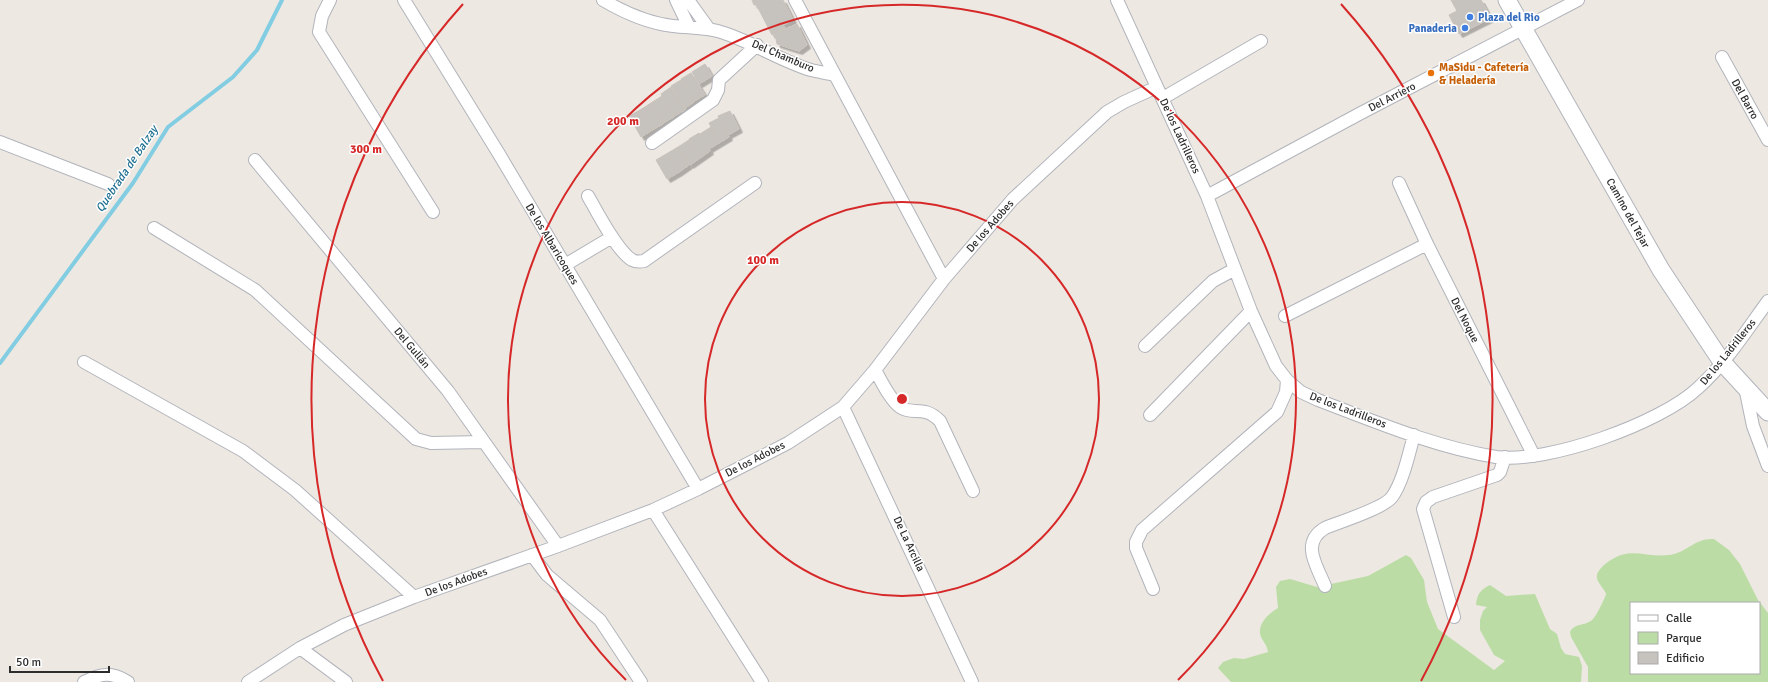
<svg xmlns="http://www.w3.org/2000/svg" width="1768" height="682" viewBox="0 0 1768 682" font-family="Signika,sans-serif">
<style>
.green{fill:#bbdda5;fill-rule:evenodd}
.lines{fill:none;stroke-linecap:round;stroke-linejoin:round}
.stream{stroke:#82cde2;stroke-width:4}
.building{fill:#c6c2bd;stroke:#c9c3bb;filter:url(#shadow)}
.street-casing{stroke:#b2b4bc;stroke-width:14}
.secondary-casing{stroke:#b2b4bc;stroke-width:19}
.street{stroke:#fff;stroke-width:12}
.secondary{stroke:#fff;stroke-width:17}
.ring{fill:none;stroke:#d62828;stroke-width:2}
.shop-dot{fill:#3f7fe0;stroke:#fff;stroke-width:1.5}
.food-dot{fill:#e8710a;stroke:#fff;stroke-width:1.5}
.labels{text-anchor:middle;dominant-baseline:central;stroke-width:3;stroke-linejoin:round;paint-order:stroke}
.shop-label{font-size:11px;font-weight:bold;fill:#366cbe;stroke:#fff;text-anchor:start}
.street-label{font-size:11px;fill:#2d2d2d;stroke:#fff}
.food-label{font-size:11px;font-weight:bold;fill:#c56008;stroke:#fff;text-anchor:start}
.water-label{font-size:12px;font-style:italic;fill:#1e6f91;stroke:#fff}
.centre{fill:#d62828;stroke:#fff;stroke-width:2}
.ring-label{font-size:12px;text-anchor:middle;font-weight:bold;fill:#d62828;stroke:#fff;stroke-width:3;stroke-linejoin:round;paint-order:stroke}
</style>
<defs>
<filter id="shadow"><feDropShadow dx="3.5" dy="3.5" stdDeviation="0" flood-color="#0004"/></filter>
</defs>
<rect width="100%" height="100%" fill="#ede8e2"/>
<path class="green" d="M1714 539 1729 550 1740 564 1758 600 1768 613V682H1588V667L1571 637 1570 632C1574 623 1585 626 1592 620 1596 617 1605 598 1606 594 1604 588 1598 584 1597 578 1596 573 1600 569 1604 565 1629 544 1643 558 1669 555 1687 553 1694 538 1714 539ZM1631 603H1759V673H1631Z
M1406 555 1411 558 1424 580 1427 602 1438 629 1494 670 1505 661 1494 655 1480 630V620L1483 611 1487 607 1476 605C1477 594 1480 590 1490 585L1506 596 1535 594 1550 629 1557 634 1561 648 1565 654 1579 657 1582 666 1581 682H1231L1218 668 1223 662 1234 658 1244 659 1268 652C1267 645 1264 643 1261 637 1256 625 1269 613 1278 608L1276 587 1280 581 1290 579 1317 587 1368 576Z"/>
<g class="lines">
<path class="stream" d="M0 363 133 183 168 127 233 77 257 50 282 0"/>
</g>
<path class="building" d="M752 0H783L793 20 783 25 785 28 772 35 756 4 754 5Z
M1451 0H1481L1491 18 1459 34 1449 15 1457 11Z
M797 24 807 45 799 51 777 44 775 34Z
M705 64 712 76 699 84 692 72Z
M691 73 705 95 694 101 681 79Z
M681 80 694 102 685 108 671 86Z
M671 87 685 110 674 116 661 94Z
M662 96 674 117 663 123 651 103Z
M651 103 663 124 652 130 640 110Z
M640 110 652 130 641 137 629 116Z
M730 111 739 129 728 135 718 116Z
M719 118 729 137 719 143 709 123Z
M711 127 719 143 709 149 700 134Z
M699 133 710 151 700 158 689 139Z
M689 140 700 158 690 165 678 147Z
M678 147 689 165 679 172 668 153Z
M668 153 679 172 667 179 656 160Z"/>
<g class="lines">
<g class="street-casing">
<path id="street" d="M330 0 322 16 319 32 433 212
M404 0 499 154 698 489
M603 0C625 13 647 23 673 26 690 28 708 27 724 33 754 43 781 61 811 70 819 72 827 73 835 75L944 279
M676 0 689 27
M688 0 709 29
M795 0 835 75
M1117 0 1207 196 1251 311 1276 366 1287 380 1301 392 1318 400C1376 422 1435 447 1496 457 1547 464 1661 423 1698 388 1726 363 1746 331 1768 301
M1722 57 1768 140
M1163 98 1261 41
M0 142 108 184
M652 143 713 100 718 90 719 80 757 45
M255 160 448 391 558 546
M1399 183 1427 244 1534 456
M588 196C597 212 617 251 632 260 636 262 639 262 644 261L755 183
M1207 196 1361 113 1578 0
M154 228 255 290 416 439 431 443 484 442
M565 265 612 237
M1285 316 1427 244
M1145 346 1213 281 1235 269
M84 362 243 451 295 490 414 597
M875 370C881 380 890 400 900 407 913 416 923 404 940 421L973 491
M1745 387 1753 426 1768 466
M843 407 972 682
M1150 415 1251 311
M653 510 762 682
M532 555 547 575 600 620 641 682
M1325 586C1317 566 1300 543 1325 528 1340 522 1384 508 1392 497 1403 482 1409 453 1414 435
M1153 589 1136 548V542L1142 530 1277 412 1286 392 1287 380
M1454 617 1423 509 1426 502 1433 497 1497 475 1500 472 1505 457
M300 648 346 682
M84 682C101 673 112 672 128 682
M248 682 300 648 344 625 414 597 558 546 653 510 698 489 788 443 843 407 875 370 944 279 1013 199 1107 112 1124 102 1157 87"/>
</g>
<g class="secondary-casing">
<path id="secondary" d="M1507 0 1661 270 1722 362 1768 412"/>
</g>
<use href="#street" class="street"/>
<use href="#secondary" class="secondary"/>
</g>
<g class="ring">
<circle cx="902" cy="399" r="197"/>
<path d="M626 680A394 394 0 1 1 1178 680"/>
<path d="M383 681A591 591 0 0 1 463 4M1341 4A591 591 0 0 1 1421 681"/>
</g>
<g class="shop-dot">
<circle cx="1470" cy="17" r="4"/>
<circle cx="1465" cy="28" r="4"/>
</g>
<circle class="food-dot" cx="1431" cy="73" r="4"/>
<g class="labels">
<g class="shop-label">
<text x="1478" y="17">Plaza del Rio</text>
<text x="1457" y="28" text-anchor="end">Panaderia</text>
</g>
<g class="street-label">
<text transform="translate(783 56) rotate(23)">Del Chamburo</text>
<text transform="translate(1392 97) rotate(-27)">Del Arriero</text>
<text transform="translate(1745 99) rotate(61)">Del Barro</text>
<text transform="translate(1180 136) rotate(65)">De los Ladrilleros</text>
<text transform="translate(1628 213) rotate(61)">Camino del Tejar</text>
<text transform="translate(990 226) rotate(-49)">De los Adobes</text>
<text transform="translate(552 244) rotate(59)">De los Albaricoques</text>
<text transform="translate(1465 320) rotate(63)">Del Noque</text>
<text transform="translate(412 348) rotate(50)">Del Gullán</text>
<text transform="translate(1728 352) rotate(-51)">De los Ladrilleros</text>
<text transform="translate(1348 410) rotate(21)">De los Ladrilleros</text>
<text transform="translate(755 459) rotate(-27)">De los Adobes</text>
<text transform="translate(909 544) rotate(65)">De La Arcilla</text>
<text transform="translate(456 582) rotate(-20)">De los Adobes</text>
</g>
<g class="food-label">
<text x="1439" y="67">MaSidu - Cafetería<tspan x="1439" dy="13">&amp; Heladería</tspan></text>
</g>
<g class="water-label">
<text transform="translate(127 169) rotate(-56)">Quebrada de Balzay</text>
</g>
</g>
<circle cx="902" cy="399" r="6" class="centre"/>
<g class="ring-label">
<text x="623" y="125">200 m</text>
<text x="366" y="153">300 m</text>
<text x="763" y="264">100 m</text>
</g>
<rect x="1630" y="602" width="130" height="72" fill="#ffffff" stroke="#ababab"/>
<rect x="1638" y="615" width="20" height="6" fill="#ffffff" stroke="#ababab"/>
<text x="1666" y="622" font-size="12" fill="#2d2d2d">Calle</text>
<rect x="1638" y="632" width="20" height="12" fill="#bbdda5" stroke="#ababab"/>
<text x="1666" y="642" font-size="12" fill="#2d2d2d">Parque</text>
<rect x="1638" y="652" width="20" height="12" fill="#c6c2bd" stroke="#ababab"/>
<text x="1666" y="662" font-size="12" fill="#2d2d2d">Edificio</text>
<path d="M10 666v6h99v-6" fill="none" stroke="#2d2d2d" stroke-width="2"/>
<text x="16" y="666" font-size="12" fill="#2d2d2d" stroke="#ffffff" stroke-width="3" paint-order="stroke">50 m</text>
</svg>
